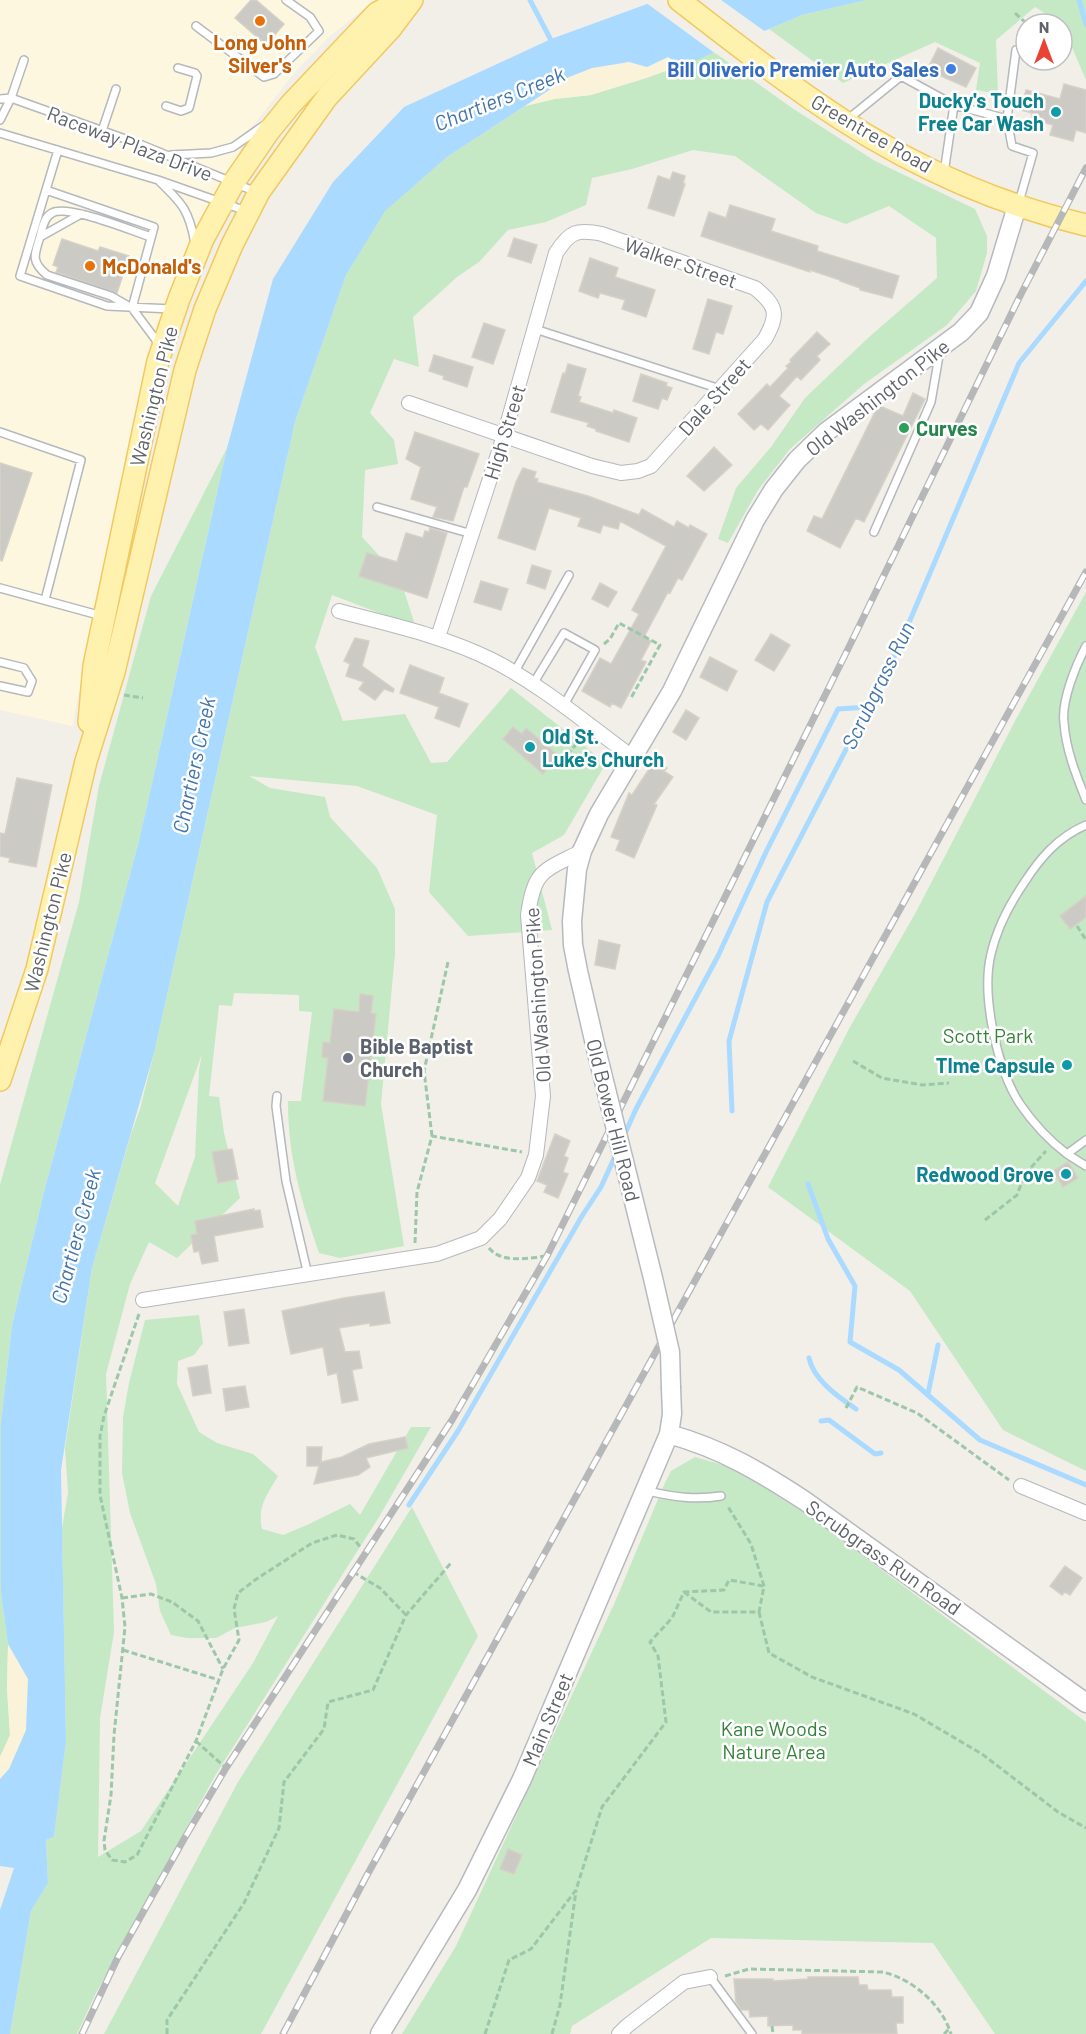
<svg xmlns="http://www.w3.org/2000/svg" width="1086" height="2034" viewBox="0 0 1086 2034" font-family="Barlow,sans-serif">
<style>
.commercial{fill:#fef7e0}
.green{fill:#c5e8c5;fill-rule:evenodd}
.sand{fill:#fbf3d9}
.water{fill:#aadaff}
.pier{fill:#f1efe8}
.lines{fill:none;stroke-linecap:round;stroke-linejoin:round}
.stream{stroke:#aadaff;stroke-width:5}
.building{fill:#cccac5;stroke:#d6d1c6;stroke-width:1.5}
.lane-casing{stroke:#b5b8bc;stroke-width:10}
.street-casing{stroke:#b5b8bc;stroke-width:16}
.secondary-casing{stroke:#b6babf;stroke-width:21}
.primary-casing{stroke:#f2c960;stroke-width:24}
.path{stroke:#9cc7a9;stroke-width:3;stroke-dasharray:6 3;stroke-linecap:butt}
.lane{stroke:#fff;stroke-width:7}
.street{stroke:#fff;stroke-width:14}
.secondary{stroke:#fff;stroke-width:18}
.primary{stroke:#fff2af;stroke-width:21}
.rail-casing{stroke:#b6b7b8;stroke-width:7}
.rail{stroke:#fff;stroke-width:4.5;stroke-dasharray:14;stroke-linecap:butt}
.secondary-bridge-casing{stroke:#b6babf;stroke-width:21;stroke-linecap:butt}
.secondary-bridge{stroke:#fff;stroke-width:18}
.food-dot{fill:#e8710a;stroke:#fff;stroke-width:2}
.shop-dot{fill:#3f7fe0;stroke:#fff;stroke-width:2}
.culture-dot{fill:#0f9aa8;stroke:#fff;stroke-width:2}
.leisure-dot{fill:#2e9e5b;stroke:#fff;stroke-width:2}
.worship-dot{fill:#6b7280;stroke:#fff;stroke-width:2}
.labels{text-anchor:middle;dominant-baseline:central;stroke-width:5;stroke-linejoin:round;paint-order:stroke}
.food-label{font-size:20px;font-weight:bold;fill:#c56008;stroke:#fff}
.shop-label{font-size:20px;font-weight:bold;fill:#366cbe;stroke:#fff;text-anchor:end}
.culture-label{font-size:20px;font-weight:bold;fill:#0d838f;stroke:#fff;text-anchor:end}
.street-label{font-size:20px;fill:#5f6368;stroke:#fff}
.leisure-label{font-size:20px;font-weight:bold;fill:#27864d;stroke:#fff;text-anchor:start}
.park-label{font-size:20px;fill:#348238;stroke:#fff}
.worship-label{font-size:20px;font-weight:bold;fill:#5b616d;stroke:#fff;text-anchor:start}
.water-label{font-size:21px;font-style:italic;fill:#4174aa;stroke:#fff}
</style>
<rect width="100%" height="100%" fill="#f1efe8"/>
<path class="commercial" d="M0 0H375L330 36 294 73 251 128 178 276 128 456 72 726 0 710Z"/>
<path class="green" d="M866 0H1086V80L1062 24 1035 7 996 40 998 94 976 90 980 63 935 42 843 83 769 29 802 15Z
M714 52 792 108 875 161 975 209 987 236V253L976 291 947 325 864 384 790 449 758 490 728 543 718 539 736 488 771 447 805 398 868 338 937 278 936 238 889 206 846 224 816 213 735 156 693 150 632 169 592 178 586 205 546 222 508 230 479 262 457 277 413 317 419 367 394 359 370 413 394 440 398 464 365 470 362 537 400 578 414 622 408 624 332 595 315 647 343 721 405 714 431 763 447 762 511 688 606 763 564 835 532 853 552 930 468 936 429 892 437 815 357 786 249 776 270 788 325 797 330 817 377 868 395 909V954L381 1104 404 1246 340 1258 319 1253C301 1199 288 1158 288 1101H301L312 1012 299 1011V995L234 993 232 1006 219 1005 209 1096 219 1097 224 1133 240 1198 177 1258 149 1242 130 1284 106 1374 114 1632 100 1718 98 1857 141 1831 253 1663 278 1616 266 1622 235 1628 216 1638H187L171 1635 160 1611 156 1584 130 1513 122 1473 123 1417 129 1383 145 1320 199 1315 203 1343 194 1355 178 1361 177 1384 199 1432 217 1443 253 1454 278 1476C267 1495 257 1506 262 1529L283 1535 307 1525 350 1504 360 1515 411 1427H431L379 1517 216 1774 96 1993 77 2034H10L31 1911 48 1883 46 1840 54 1837 66 1741 62 1528 68 1493 65 1448 92 1268 131 1134 140 1109 154 1053 295 422 346 275 384 211 447 157 525 106 554 99 591 95 647 78ZM202 1054 199 1070 195 1157 178 1206 155 1183Z
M227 448 139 841 46 1184 12 1325 1 1422V1593L8 1644 7 1689 10 1735 0 1757V1185L79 902 99 786 151 596Z
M1086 592V1471L1003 1430 910 1291 768 1187 850 1027 916 912 1015 721Z
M695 1457 733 1468 812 1518 1086 1722V2034H995L933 1943 711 1938 572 2026 570 2034H402L456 1946 615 1602 664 1485 671 1471Z
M412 1507 478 1636 261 2034H104L238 1782Z"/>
<path class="sand" d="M668 57 682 66 591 95 555 99 525 106 569 77 592 68 629 62 647 67Z
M8 1644 28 1679 26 1730 9 1769 0 1779V1757L10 1735 7 1689Z"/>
<path class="water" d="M658 0H866L802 15 682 66 668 57 647 67 629 62 592 68 569 77 447 157 385 211 346 275 295 422 154 1053 92 1268 61 1470 66 1741 54 1837 46 1840 48 1883 31 1911 10 2034H0V1910L14 1868 0 1866V1779L9 1769 26 1730 28 1679 8 1644 1 1593V1422L12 1325 46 1184 139 841 227 448 273 279 333 182 404 107 551 39Z"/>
<path class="pier" d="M649 0H721L767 33 716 54 645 2Z"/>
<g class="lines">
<path class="stream" d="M530 0 553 44
M1079 0 1086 24
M732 1111 729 1041 767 902 897 651 1019 363 1086 281
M623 1138 636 1109 718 956 766 852 838 709 868 707
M808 1184 828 1239 855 1286 850 1342 899 1370 980 1440 1086 1485
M809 1358C813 1379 838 1397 856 1409
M928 1394 938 1345
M821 1421 829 1420 875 1454 881 1453
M409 1505 458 1431 582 1216 601 1187 617 1152"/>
</g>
<path class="building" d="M251 0H256L284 24 266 45 235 18Z
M938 48 976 68 966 87 927 70Z
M1064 84 1086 90V133L1076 130 1073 141 1050 135 1053 125 1031 119 1032 113 1021 110 1026 90 1060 99Z
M673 172 685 176 683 184H685L674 216 648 208 658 176 670 180Z
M730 205 775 219 771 231 818 246 817 251 899 276 892 298 860 290V288L840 281V280L810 270V272L701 236 709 212 726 218Z
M514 238 537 245 531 263 508 256Z
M62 239 98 251 100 247 129 256 117 293 56 272 58 267 53 265Z
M590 258 618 268 615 277 655 290 646 317 622 309 625 300 600 293 598 298 579 291Z
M708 299 732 306 723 334 716 332 709 354 693 349Z
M484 323 505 330 493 364 472 357Z
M817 332 830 344 817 356 820 360 801 380 797 376 779 396 790 405 768 430 761 424 754 430 738 414 767 384 770 387 788 368 786 366 791 362 790 360Z
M434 355 473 367 467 387 443 379 444 376 429 371Z
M568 364 586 369 578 396 581 397 579 402 613 413 614 410 637 418 629 442 596 431V429L587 426 589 423 551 412 563 373 565 374Z
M641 374 667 383 666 386 672 388 667 400 662 398 658 409 633 401Z
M913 393 925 399 864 522 856 518 840 548 807 531 814 516 822 519 877 408 880 406 903 416Z
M415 432 479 454 467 487H464L453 521 433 517 437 507 411 499 421 467 406 459Z
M714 447 732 465 704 491 687 476Z
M0 463 32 473 2 561 0 560Z
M523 468 536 472 534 478 538 479 537 482 588 496 639 515 642 509 674 527 677 521 689 528 690 525 707 534 682 580 678 578 670 593 668 592 644 637 651 641 641 660 646 662 621 708 612 703 610 707 582 691 600 658 611 664 639 614 632 610 666 546 620 521 618 529 603 525 600 533 578 526 581 518 549 508 535 550 498 538 516 482Z
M430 528 447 533 427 598 359 576 367 553 397 562 406 533 423 538 425 531 429 532Z
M532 565 551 571 545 589 527 583Z
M481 581 508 589 501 610 474 602Z
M600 583 617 592 608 607 592 599Z
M771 634 790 645 774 671 755 660Z
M355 638 369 641 362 666 394 689 393 692 384 689 375 700 359 689 364 682 346 676 350 664 344 661Z
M710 657 737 671 727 691 700 677Z
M410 665 444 678 439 693 468 704 459 727 435 718 439 707 400 693Z
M686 710 699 718 686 740 673 732Z
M513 727 522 734 526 728 558 755 543 774 503 739Z
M655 760 667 768 664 771 673 777 654 804 657 805 634 858 616 850 620 840 611 837 629 793 632 795Z
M17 778 52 785 36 867 9 862 10 858 0 856V833L5 834Z
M1086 896V917L1070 929 1060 916Z
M599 940 620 945 615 969 595 965Z
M360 994 373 996 371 1013 376 1014 365 1106 323 1101 328 1058 322 1057 323 1042 330 1043 334 1009 359 1012Z
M555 1134 570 1141 564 1156 568 1158 563 1172 568 1174 558 1198 544 1192 547 1185 537 1181Z
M232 1149 238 1179 218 1183 212 1152Z
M1068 1162 1078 1178 1063 1187 1053 1171Z
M254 1209V1211L260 1210 263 1227 214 1236 218 1261 202 1264 199 1251 194 1252 191 1235 197 1234 195 1221Z
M384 1292 390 1323 370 1326V1323L339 1328 345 1352 359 1351 362 1368 352 1370 358 1400 342 1403 337 1373 328 1375 323 1347 291 1354 282 1311 344 1298Z
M244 1309 249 1343 229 1346 224 1312Z
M207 1365 211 1393 193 1396 188 1368Z
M245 1386 249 1407 226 1411 223 1389Z
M405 1437 408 1448 366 1458 370 1467 358 1475 314 1484 319 1466H307V1447H322L321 1462 342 1457 369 1444Z
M1065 1566 1082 1578 1070 1595 1065 1592 1062 1595 1050 1586Z
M508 1849 522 1855 514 1874 500 1869Z
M808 1977H858L859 1985H867L868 1990H891L892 1997H903V2023H896L897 2034H802V2030H793V2025L768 2026V2016L750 2017 749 2010H741L736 2002 734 1979H773V1981L808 1979Z"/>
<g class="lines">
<g class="lane-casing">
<path id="lane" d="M196 26 264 77 274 74 319 31 310 17 286 0
M0 99 11 98 142 145 256 192
M954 105 1007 119 1012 146 1033 153 1019 202
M166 106 181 111 189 108 197 76 195 73 178 68
M1007 119 1016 50
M0 120 11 98 24 60
M847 120 901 76 954 105 944 173
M102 131 116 89
M0 133 158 180 246 211
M58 150 20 276 107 306 172 309
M171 155 211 153 233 147 263 126
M160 182C183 204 189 211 195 243
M46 190 154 227 132 308
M81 214 40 237C34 255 31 262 47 275L111 296 132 308 159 344
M40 237C42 229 44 217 52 213 68 204 132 231 151 237
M535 329 720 389
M0 432 81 460 45 600
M377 507 472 534
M874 532 931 402 940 350
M0 588 102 616
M1086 646C1076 665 1061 701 1064 723 1066 750 1076 775 1086 800
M0 662 24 668 32 681 28 692 0 686
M514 673 569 575
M533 684 564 633 595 650 564 705
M277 1096 276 1106 286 1181 308 1275
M1086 1140 1067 1154 1086 1166
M1067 1154C1050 1141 1033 1123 1020 1104 997 1069 981 995 991 954 997 928 1009 905 1024 883 1040 858 1058 837 1086 825
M648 1491C673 1497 695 1500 721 1496
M710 1977 752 2034"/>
</g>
<g class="street-casing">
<path id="street" d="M409 403 592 466 621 473 638 471 651 466 765 339C779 314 777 306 755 288L602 234C577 229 570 231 556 253L504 436 438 637
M339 611C391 625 444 636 492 660 543 686 587 724 632 757
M143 1300 437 1254 481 1238 500 1219 528 1178 536 1155 543 1096 528 915C534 869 544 871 582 851
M1021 1486 1086 1513
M619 2034 627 2026 684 1982 710 1977"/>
</g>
<g class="secondary-casing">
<path id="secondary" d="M597 1053 578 971 573 945 572 921 577 869 582 851 599 814 672 691 755 520 774 489 797 460 826 432 961 332 979 313 996 276 1017 206
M669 1434C722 1449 759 1471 805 1501L1086 1703
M380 2034 467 1890 522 1779 669 1434 672 1414 671 1388"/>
</g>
<g class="primary-casing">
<path id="primary" d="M679 0C733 42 787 84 844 121 917 168 1001 205 1086 225
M89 722 94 666 158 361 179 299 203 239 234 182 269 131 291 104 377 13 402 0
M0 1080 37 969 86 761 114 672 185 370 205 309 232 245 259 192 327 97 391 28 412 0"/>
</g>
<path class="path" d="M1015 13 1025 22
M604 644 610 639 619 623 660 645 631 698
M124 695 143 698
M556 769 581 738
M1077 926 1086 940
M853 1061 882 1078 922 1085 949 1083
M432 1136 424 1071 448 962
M985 1220 1017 1195 1025 1174 1046 1151
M415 1243 417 1192 432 1136 522 1152
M489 1248C502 1264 528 1258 547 1256
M139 1314 104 1416 100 1436V1495L122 1598 125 1627 114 1735 111 1795 104 1841 105 1850 112 1860 125 1862 137 1855 196 1741 223 1669 239 1640 234 1609 238 1593 255 1580 312 1543 337 1535 354 1539 361 1548
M846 1408 857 1387 917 1413 1009 1480
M353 1572 380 1588 406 1615
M684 1592 711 1612H759L764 1586 751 1544 727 1505
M122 1598 151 1594 172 1602 198 1621 223 1669
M759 1612 769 1653 812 1677 914 1714 982 1754 1058 1812 1086 1828
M123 1650 219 1680
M196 1741 226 1768
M725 1976 749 1969 882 1972C911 1978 942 2004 951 2034
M772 2026 773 2034
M167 2034V2020L244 1903 279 1828 284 1782 324 1729 328 1702 373 1690 406 1615 451 1563
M485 2034 509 1960 531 1949 576 1890 602 1807 666 1722 658 1656 650 1642 672 1618 684 1592 724 1590 729 1580 764 1586
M552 2034 560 2005 576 1891
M944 2034 949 2029"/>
<use href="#lane" class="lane"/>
<use href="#street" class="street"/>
<use href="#secondary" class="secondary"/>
<use href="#primary" class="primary"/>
<g class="rail-casing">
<path id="rail" d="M82 2034 118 1957 184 1839 226 1768 452 1420 547 1256 847 651 1019 298 1086 168
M283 2034 366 1877 1086 572"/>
</g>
<use href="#rail" class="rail"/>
<g class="secondary-bridge-casing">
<path id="secondary-bridge" d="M597 1053 653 1278 670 1352 671 1388"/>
</g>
<use href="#secondary-bridge" class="secondary-bridge"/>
</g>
<g class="food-dot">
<circle cx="260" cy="21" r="6"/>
<circle cx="90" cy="266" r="6"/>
</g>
<circle class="shop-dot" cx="951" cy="69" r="6"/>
<g class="culture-dot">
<circle cx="1056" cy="112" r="6"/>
<circle cx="530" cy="747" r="6"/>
<circle cx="1067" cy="1065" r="6"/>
<circle cx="1066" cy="1174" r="6"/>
</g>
<circle class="leisure-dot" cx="904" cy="428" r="6"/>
<circle class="worship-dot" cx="348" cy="1058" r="6"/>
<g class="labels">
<g class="food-label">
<text x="260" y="42">Long John<tspan x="260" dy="23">Silver's</tspan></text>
<text x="102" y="266" text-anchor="start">McDonald's</text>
</g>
<g class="shop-label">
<text x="939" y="69">Bill Oliverio Premier Auto Sales</text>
</g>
<g class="culture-label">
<text x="1044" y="100">Ducky's Touch<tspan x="1044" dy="23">Free Car Wash</tspan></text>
<text x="542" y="736" text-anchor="start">Old St.<tspan x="542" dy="23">Luke's Church</tspan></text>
<text x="1055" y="1065">TIme Capsule</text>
<text x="1054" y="1174">Redwood Grove</text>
</g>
<g class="street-label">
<text transform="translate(872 133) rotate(30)">Greentree Road</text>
<text transform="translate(130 143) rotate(21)">Raceway Plaza Drive</text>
<text transform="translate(681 262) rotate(19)">Walker Street</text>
<text transform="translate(153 396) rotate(-76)">Washington Pike</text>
<text transform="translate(714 396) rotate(-48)">Dale Street</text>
<text transform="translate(877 397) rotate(-38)">Old Washington Pike</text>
<text transform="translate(504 432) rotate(-73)">High Street</text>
<text transform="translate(47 922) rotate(-76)">Washington Pike</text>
<text transform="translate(537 995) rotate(-94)">Old Washington Pike</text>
<text transform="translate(614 1120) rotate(76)">Old Bower Hill Road</text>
<text transform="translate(884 1557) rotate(35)">Scrubgrass Run Road</text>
<text transform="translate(547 1719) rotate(-67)">Main Street</text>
</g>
<g class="leisure-label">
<text x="916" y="428">Curves</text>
</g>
<g class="park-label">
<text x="988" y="1035">Scott Park</text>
<text x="774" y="1728">Kane Woods<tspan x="774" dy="23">Nature Area</tspan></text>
</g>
<g class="worship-label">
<text x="360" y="1046">Bible Baptist<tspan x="360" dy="23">Church</tspan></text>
</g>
<g class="water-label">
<text transform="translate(499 98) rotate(-22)">Chartiers Creek</text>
<text transform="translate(877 685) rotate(-64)">Scrubgrass Run</text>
<text transform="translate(193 765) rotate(-78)">Chartiers Creek</text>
<text transform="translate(75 1236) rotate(-75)">Chartiers Creek</text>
</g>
</g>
<g transform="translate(1044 42)"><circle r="28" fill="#ffffff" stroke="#bfc1c3" stroke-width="1.5"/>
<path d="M0-4.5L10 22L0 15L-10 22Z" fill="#ea4335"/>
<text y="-9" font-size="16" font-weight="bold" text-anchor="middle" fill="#5f6368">N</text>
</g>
</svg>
